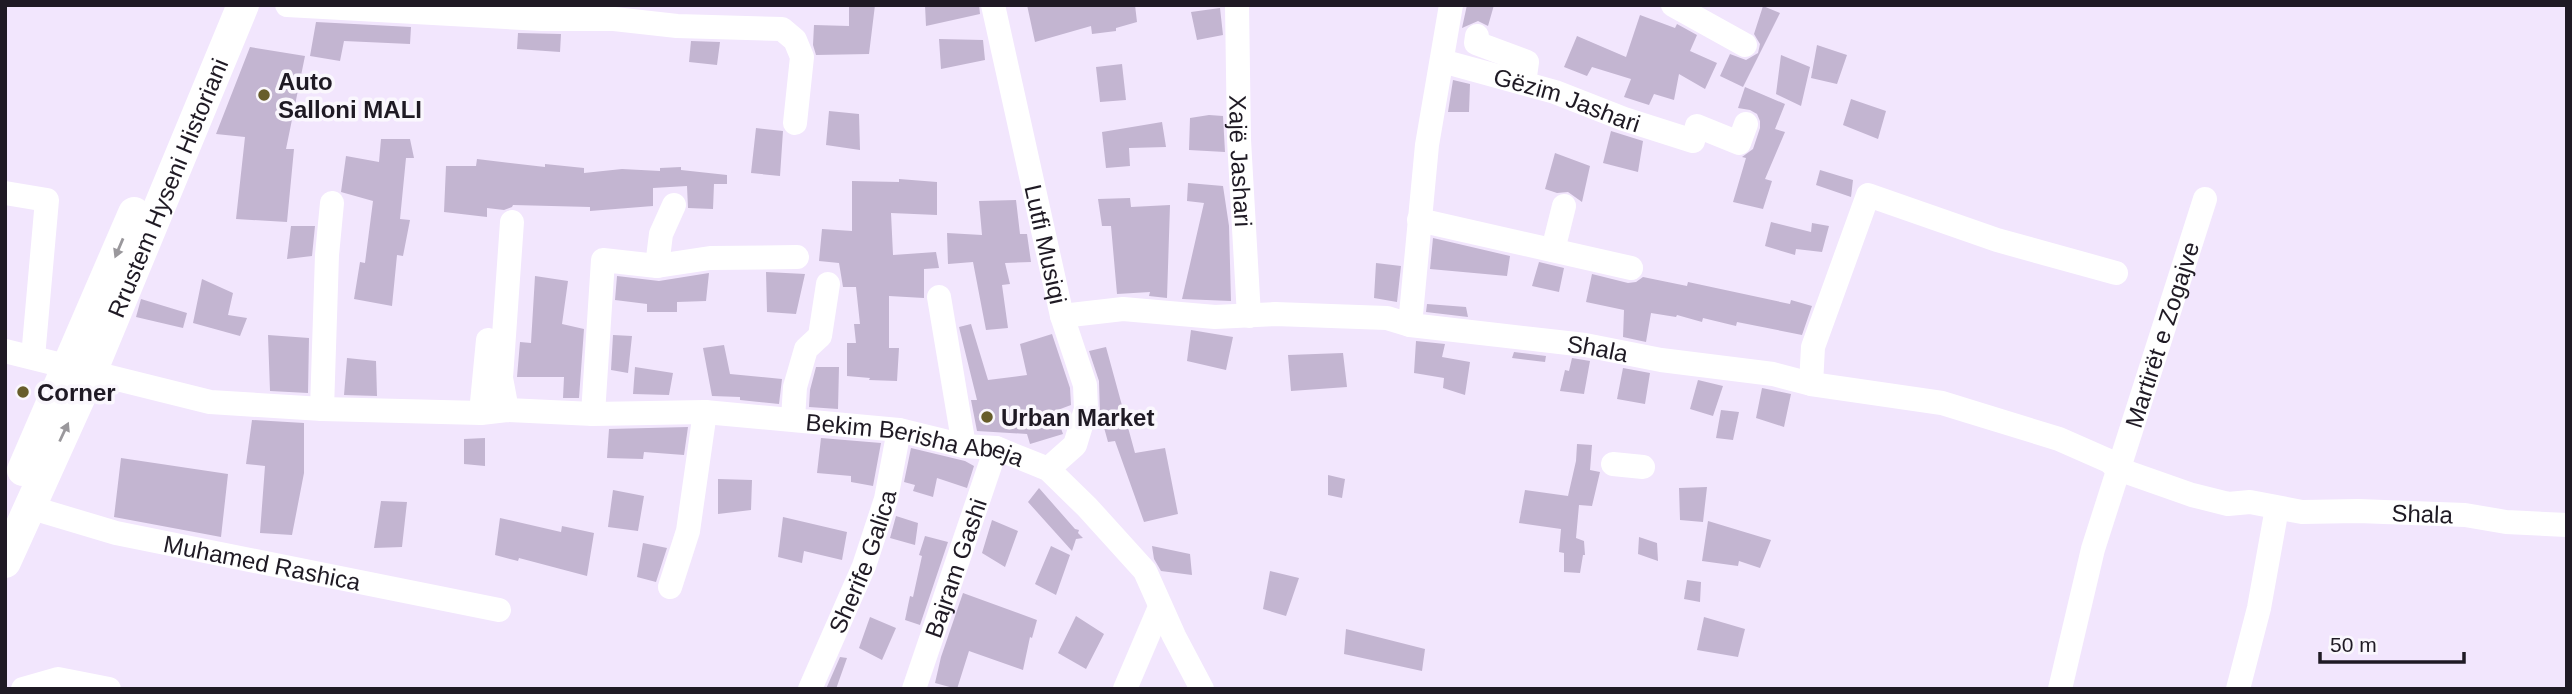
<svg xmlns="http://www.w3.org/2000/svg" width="2572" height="694" viewBox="0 0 2572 694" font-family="Arial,sans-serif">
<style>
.building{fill:#c3b5d1}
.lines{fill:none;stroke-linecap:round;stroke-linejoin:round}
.minor{stroke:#fff;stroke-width:24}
.major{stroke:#fff;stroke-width:32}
.oneway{fill:#9a989c}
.poi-dot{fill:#675d2a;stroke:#faf7fd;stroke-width:2.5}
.labels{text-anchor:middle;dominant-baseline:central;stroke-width:7;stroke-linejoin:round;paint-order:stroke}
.poi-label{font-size:24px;font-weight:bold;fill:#1f1a24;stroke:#faf7fd;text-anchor:start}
.street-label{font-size:24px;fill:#1f1a24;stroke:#faf7fd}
</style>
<rect width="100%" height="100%" fill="#f2e6fd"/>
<path class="building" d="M849 5H875L869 54 816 55 813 45 814 25 849 26Z
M925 5H979L980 14 926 26Z
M1027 5H1135L1137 22 1116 28V31L1092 34 1091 26 1035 42Z
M1467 5H1494L1488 26 1478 21 1462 28Z
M1763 6 1780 13 1743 87 1720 76 1730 54 1746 60 1758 53 1760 44 1754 34Z
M1220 8 1223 35 1197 40 1191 12Z
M1640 15 1675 28 1677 24 1697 35 1690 51 1717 63 1705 89 1679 74 1674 100 1654 94 1649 105 1624 97 1631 79 1592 67 1587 76 1564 67 1577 36 1626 57Z
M316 22 411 27 410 44 344 41 340 61 310 56Z
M518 33 561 34 560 52 517 49Z
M939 39 983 40 985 60 941 69Z
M691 41 720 42 717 65 689 62Z
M1817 45 1847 55 1837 84 1811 78Z
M250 47 305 56 286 149H294L287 222 236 219 245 137 216 134Z
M1781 55 1810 67 1801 106 1776 94Z
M1122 64 1126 100 1100 102 1096 67Z
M1453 80 1470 84 1469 112H1448Z
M1745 87 1785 104 1775 129 1785 132 1765 179 1772 181 1763 209 1733 202 1746 158 1742 157 1753 149 1760 128V121L1757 114 1750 110 1738 108Z
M1851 99 1886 111 1878 139 1843 125Z
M829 111 859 114 860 150 826 145Z
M1209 115 1223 116 1225 152 1189 150 1190 118Z
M1162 122 1166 147 1129 148 1130 166 1106 168 1102 132Z
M756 128 783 131 780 176 751 173Z
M1611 131 1643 141 1638 172 1603 163Z
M381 139H410L414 158H406L400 219 410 220 403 256 397 255 392 306 354 299 360 262 365 263 373 201 341 192 346 156 379 162Z
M1555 153 1590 166 1582 202 1568 192 1557 193 1545 189Z
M477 159 545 167V164L584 168V173L622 169 660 171V168L681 167V170L727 175V184H714L713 209 688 208 687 186 653 188V206L590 211V207L513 205 512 207 504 210 487 208V217L444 212 446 166H476Z
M1820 170 1853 180 1851 197 1816 185Z
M899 179 937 182V215L891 213 893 255 936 252 939 268 924 269V298L889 296V348H899L897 381 869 380 870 378 847 376V343H856L854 324H860L856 287H843L839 263 819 261 822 229 852 231V181L899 182Z
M1188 183 1223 186 1229 226 1231 301 1182 299 1204 203 1187 201Z
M1130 198 1131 207 1170 205 1167 298 1149 296 1150 292 1117 294 1111 226H1102L1098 199Z
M1016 200 1020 234H1027L1031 262 1005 263 1010 284 1002 285 1008 328 986 330 973 262 948 264 947 233 982 235 979 201Z
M1771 222 1811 232 1812 223 1829 226 1822 252 1796 249 1795 255 1765 246Z
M291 226H315L312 256 287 259Z
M1433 238 1510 256 1507 276 1430 269Z
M1539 262 1564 268 1559 292 1532 286Z
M1376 263 1401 266 1397 302 1374 298Z
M766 272 805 274 796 314 767 312Z
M709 273 706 301 677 302V312H647V304L615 300 617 276 659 281Z
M1592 274 1628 283 1636 282 1643 277 1687 286 1688 282 1790 304 1791 300 1812 306 1802 335 1737 322 1736 326 1703 318 1702 322 1677 315 1676 317 1651 313 1646 342 1623 337 1624 310 1586 302Z
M535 276 568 281 562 324 584 329 579 398H563L564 377H517L520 342 531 343Z
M202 279 233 293 228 315 247 318 240 336 193 323Z
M141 299 187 313 183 328 136 317Z
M1427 304 1466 307 1468 317 1426 312Z
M971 324 988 380 1027 375 1020 344 1052 334 1070 388 1071 405 1055 411 1063 434 1030 444 1027 434 977 431 971 400H977L959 327Z
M1191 330 1233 337 1226 370 1187 361Z
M268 335 309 338 308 393 270 391Z
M613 335 632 336 628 373 611 370Z
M1416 341 1445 344 1442 357 1470 362 1465 395 1443 388 1444 378 1414 373Z
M724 345 730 374 782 379 779 404 740 400V397L712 396 703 348Z
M1106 347 1135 453 1165 448 1178 514 1144 522 1115 441 1108 442 1100 413 1099 381 1089 351Z
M1514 352 1546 356 1545 362 1512 358Z
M1343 353 1347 387 1291 391 1288 355Z
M347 358 376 361 377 396 344 395Z
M1572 358 1590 361 1584 394 1560 391 1565 370 1569 371Z
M635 367 673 373 669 395 633 394Z
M816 367H839L838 409 809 407 810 390Z
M1623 368 1650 373 1645 404 1617 399Z
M1698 380 1723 386 1713 416 1690 409Z
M1762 388 1791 394 1784 427 1756 418Z
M1721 410 1739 412 1733 440 1716 438Z
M252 420 304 423V473L292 535 260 533 265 466 246 464Z
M688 427 684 455 644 452 643 459 607 458 609 429Z
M485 438V466L464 464V439Z
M821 438 881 443 873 486 851 482V476L817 473Z
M1577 444 1592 445 1590 470 1600 472 1592 506 1579 505 1576 538 1584 541 1585 555H1583L1580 573 1564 572V553L1559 552 1561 529 1519 523 1525 490 1568 496 1576 461Z
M911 448 965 461 974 466 967 488 937 478 933 497 913 491 915 485 904 482Z
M121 458 228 474 221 537 114 517Z
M1328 475 1345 479 1342 498 1328 495Z
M718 479 752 480 751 510 718 514Z
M1707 487 1703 522 1680 520 1679 488Z
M1039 488 1075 529 1079 530 1078 533 1083 538 1076 539 1072 551 1028 502Z
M613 490 644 496 638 531 608 527Z
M381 501 407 502 402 547 374 548Z
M896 516 918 523 915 545 890 538Z
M783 517 847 532 842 560 804 551 802 563 778 557Z
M500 518 561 532 562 526 594 533 587 576 519 558 518 561 495 555Z
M992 520 1018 531 1005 567 982 553Z
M1708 521 1771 540 1760 568 1739 561 1738 566 1702 561Z
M925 536 948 542 920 625 905 620 910 596 913 597 922 556 919 555Z
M1639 537 1657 543 1658 561 1638 554Z
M643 543 667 548 656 582 637 577Z
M1051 546 1070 555 1056 595 1035 584Z
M1152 546 1190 554 1192 575 1161 571 1154 559Z
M1270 571 1299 578 1286 616 1263 609Z
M1687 580 1701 582 1700 602 1684 599Z
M963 593 1037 620 1032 638 1030 637 1023 670 969 651 957 689 935 683 941 657Z
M1076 616 1104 634 1086 669 1058 653Z
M870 617 896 628 882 660 859 648Z
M1704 617 1745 629 1738 657 1697 650Z
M1346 629 1425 649 1422 671 1344 654Z
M840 657 847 658 836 689H826Z"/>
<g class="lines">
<g class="minor">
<path d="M287 5 542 19H614L677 26 782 29 795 40 802 57 795 123"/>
<path id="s1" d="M993 5 1062 316 1085 385 1086 409 1075 445 1048 469"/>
<path id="s2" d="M1237 5 1239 140 1249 316"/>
<path d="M1673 5 1745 45"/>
<path d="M1477 36 1476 43 1527 62 1524 83"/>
<path id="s3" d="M1442 61 1555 92 1624 119 1693 141 1697 126 1739 143 1746 124"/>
<path d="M5 193 47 200 33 357"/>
<path d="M1419 220 1631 268"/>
<path d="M1553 250 1564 206"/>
<path d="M657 266 661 234 674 205"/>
<path d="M939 297 964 446"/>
<path id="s4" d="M1062 316 1123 309 1215 317 1275 314 1387 318 1410 325 1585 345 1661 360 1773 374 1811 384 1942 403 2059 439 2109 461 2118 469 2192 495 2228 504 2250 502 2302 512 2358 511 2465 515 2506 522 2567 525"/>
<path d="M1410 325 1427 145 1451 5"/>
<path id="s5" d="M5 351 210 402 322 409 481 413 507 410 593 414 705 412 899 430 964 446 996 448 1048 469 1087 507 1145 571 1174 636 1202 689"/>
<path d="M1811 384 1813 347 1868 195 1997 240 2116 273"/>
<path d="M322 409 327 255 332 203"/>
<path d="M507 410 501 378 512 222"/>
<path d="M481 413 488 340"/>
<path d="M593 414 603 260 657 266 710 258 797 257"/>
<path d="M793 419 795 387 806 349 820 336 828 284"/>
<path d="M1613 464 1643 467"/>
<path id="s6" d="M29 507 116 533 499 610"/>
<path d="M670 587 688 531 705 412"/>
<path d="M23 689 58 679 109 689"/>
<path id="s7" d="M810 689 864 566 886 499 899 430"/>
<path id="s8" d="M914 689 996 448"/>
<path d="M1125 689 1160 607"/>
<path id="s9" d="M2060 689 2093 549 2205 199"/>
<path d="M2238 689 2259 608 2277 508"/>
</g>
<g class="major">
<path d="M23 470 134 213"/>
<path id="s10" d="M5 562 91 372 243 5"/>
</g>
</g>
<defs><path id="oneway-solid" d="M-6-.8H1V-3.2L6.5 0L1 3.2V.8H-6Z" transform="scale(1.75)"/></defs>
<g class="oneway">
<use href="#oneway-solid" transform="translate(119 248) rotate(113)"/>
<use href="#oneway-solid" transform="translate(64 432) rotate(-65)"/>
</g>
<g class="poi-dot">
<circle cx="264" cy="95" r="7"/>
<circle cx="23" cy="392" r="7"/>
<circle cx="987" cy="417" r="7"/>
</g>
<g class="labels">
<g class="poi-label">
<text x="278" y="81">Auto<tspan x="278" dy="28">Salloni MALI</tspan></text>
<text x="37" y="392">Corner</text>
<text x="1001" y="417">Urban Market</text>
</g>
<g class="street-label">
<text stroke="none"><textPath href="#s3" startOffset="131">Gëzim Jashari</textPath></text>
<text stroke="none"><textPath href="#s2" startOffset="156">Xajë Jashari</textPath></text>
<text stroke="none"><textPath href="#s10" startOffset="408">Rrustem Hyseni Historiani</textPath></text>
<text stroke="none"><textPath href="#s1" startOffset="245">Lutfi Musiqi</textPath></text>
<text stroke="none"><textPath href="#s9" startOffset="369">Martirët e Zogajve</textPath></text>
<text stroke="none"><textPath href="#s4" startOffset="539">Shala</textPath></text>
<text stroke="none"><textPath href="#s5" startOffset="919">Bekim Berisha Abeja</textPath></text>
<text stroke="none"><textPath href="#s4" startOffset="1388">Shala</textPath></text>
<text stroke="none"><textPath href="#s7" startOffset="138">Sherife Galica</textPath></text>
<text stroke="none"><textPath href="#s6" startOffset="240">Muhamed Rashica</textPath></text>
<text stroke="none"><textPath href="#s8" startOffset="128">Bajram Gashi</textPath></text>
</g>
</g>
<rect width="2572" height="694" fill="none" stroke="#1f1a24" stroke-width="14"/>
<path d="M2320 652v10h144v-10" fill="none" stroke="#1f1a24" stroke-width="3.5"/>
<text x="2330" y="652" font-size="21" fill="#1f1a24" stroke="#faf7fd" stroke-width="5" paint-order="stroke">50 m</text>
</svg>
